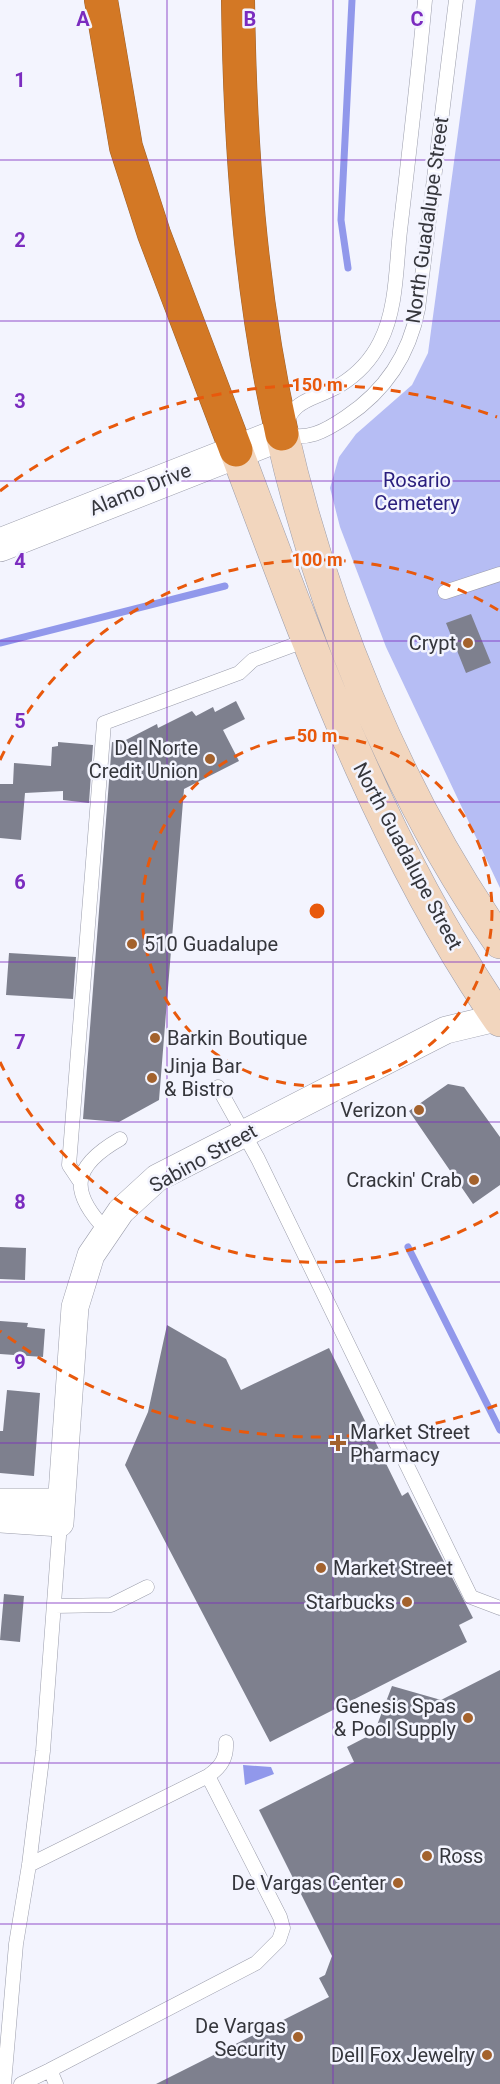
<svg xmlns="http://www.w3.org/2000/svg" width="500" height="2084" viewBox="0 0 500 2084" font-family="Roboto,sans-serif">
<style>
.green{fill:#b6bdf4}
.water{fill:#9198eb}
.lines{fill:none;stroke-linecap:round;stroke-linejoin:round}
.stream{stroke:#9198eb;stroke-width:7}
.building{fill:#7e808e}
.service-casing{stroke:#9b9dab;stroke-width:15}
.minor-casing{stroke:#9b9dab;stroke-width:28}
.tertiary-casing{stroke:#9b9dab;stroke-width:34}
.secondary-casing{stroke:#9b9dab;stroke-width:34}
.motorway-casing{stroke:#9c612d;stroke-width:34}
.service{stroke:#fff;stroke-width:14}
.minor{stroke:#fff;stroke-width:27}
.tertiary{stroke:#fff;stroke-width:33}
.secondary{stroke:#f2d6be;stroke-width:33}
.motorway{stroke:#d37825;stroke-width:33}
.grid{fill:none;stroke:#7b2cbf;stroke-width:1.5;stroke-opacity:0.55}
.ring{fill:none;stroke:#e8590c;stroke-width:3;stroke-dasharray:10 8}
.poi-dot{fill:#a3622d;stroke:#f3f4fe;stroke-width:2}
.labels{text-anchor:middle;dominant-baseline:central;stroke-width:5;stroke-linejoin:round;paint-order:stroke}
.street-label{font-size:20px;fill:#35363c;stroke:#f3f4fe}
.park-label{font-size:20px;fill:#2a1e7d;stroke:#f3f4fe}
.poi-label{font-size:20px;fill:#35363c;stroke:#f3f4fe;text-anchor:end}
.grid-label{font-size:20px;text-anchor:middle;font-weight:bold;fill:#7b2cbf;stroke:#f3f4fe;stroke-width:5;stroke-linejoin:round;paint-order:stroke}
.centre{fill:#e8590c;stroke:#f3f4fe;stroke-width:3}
.ring-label{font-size:18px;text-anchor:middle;font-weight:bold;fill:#e8590c;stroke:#f3f4fe;stroke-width:5;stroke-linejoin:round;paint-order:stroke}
</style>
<rect width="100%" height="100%" fill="#f3f4fe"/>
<path class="green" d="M476 0H500V888L386 647 340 527 330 488 339 457 356 434 412 385 428 353Z"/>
<path class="water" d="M243 1765 271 1767 274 1774 245 1785Z"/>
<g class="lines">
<path class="stream" d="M348 268 341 220 352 0
M0 643 225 586
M408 1247 500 1430"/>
</g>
<path class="building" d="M471 614 491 663 466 673 446 623Z
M236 701 245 719 223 730 239 761 184 789 159 1100 119 1122 83 1119 112 742 120 743 157 724 158 728 192 711 196 716 213 707 215 712Z
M58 742 93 745 89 803 63 800V791L25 793 21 840 0 838V784H13L14 763 51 766 52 747 58 746Z
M9 953 76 957 73 999 6 995Z
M448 1084 464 1087 500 1137V1185L473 1204 409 1111Z
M0 1247 26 1248 25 1280 0 1279Z
M0 1321 28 1323 27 1327 45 1329 43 1357 0 1354Z
M167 1325 226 1359 241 1390 329 1348 402 1496 408 1492 473 1618 459 1625 467 1642 270 1742 125 1465 148 1412Z
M7 1390 40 1393 34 1476 0 1473V1431H3Z
M4 1594 24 1596 20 1642 0 1640Z
M500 1670V2084H156L329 1997 319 1978 325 1975 332 1956 259 1810 354 1762 347 1747 374 1733 392 1686 441 1700Z"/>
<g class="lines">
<g class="service-casing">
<path id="service" d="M425 0C418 77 409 154 400 231 396 266 397 309 380 342 371 360 358 374 340 385 311 402 293 396 282 434 307 441 324 432 346 417 385 391 409 356 418 309L456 0
M445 592 500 574
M218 1087 258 1159 471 1597 500 1608
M79 1180 69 1165 104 723 239 673 253 660 307 640
M107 1231C69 1192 71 1167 120 1139
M55 1606 111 1605 147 1587
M29 1865 208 1776C221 1767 227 1758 226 1742
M50 2070 256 1963 279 1940 283 1928 280 1917 208 1776
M4 2084 16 1944 29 1865 43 1751 60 1523
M21 2084 50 2070 56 2084"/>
</g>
<g class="minor-casing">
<path id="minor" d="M0 1502H61
M0 1519 60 1523 75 1307 91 1255 121 1211 157 1178 245 1133 446 1030 500 1017"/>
</g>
<g class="tertiary-casing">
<path id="tertiary" d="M0 545 282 434"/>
</g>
<g class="secondary-casing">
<path id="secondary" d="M282 434C322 609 397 795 500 942
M236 450C310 646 380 846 500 1020"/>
</g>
<g class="motorway-casing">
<path id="motorway" d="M101 0 126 147 154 234 236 450
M238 0C240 146 250 292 282 434"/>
</g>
<use href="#service" class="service"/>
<use href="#minor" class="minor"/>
<use href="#tertiary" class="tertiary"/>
<use href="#secondary" class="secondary"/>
<use href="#motorway" class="motorway"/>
</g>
<path class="grid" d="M167 0V2084M333 0V2084M0 160H500M0 321H500M0 481H500M0 641H500M0 802H500M0 962H500M0 1122H500M0 1282H500M0 1443H500M0 1603H500M0 1763H500M0 1924H500"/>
<g class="ring">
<circle cx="317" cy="911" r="175"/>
<path d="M498 1212A351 351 0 0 1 0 1062M0 760A351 351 0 0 1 498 610"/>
<path d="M497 1405A526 526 0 0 1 0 1331M0 491A526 526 0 0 1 497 417"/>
</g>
<g class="poi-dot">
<circle cx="468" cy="643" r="6"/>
<circle cx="210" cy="759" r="6"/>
<circle cx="132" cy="944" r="6"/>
<circle cx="155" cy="1038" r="6"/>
<circle cx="152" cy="1078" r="6"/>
<circle cx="419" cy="1110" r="6"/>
<circle cx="474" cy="1180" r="6"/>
<path d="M335 1434h6v6h6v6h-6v6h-6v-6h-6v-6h6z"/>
<circle cx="321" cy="1568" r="6"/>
<circle cx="407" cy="1602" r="6"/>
<circle cx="468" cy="1718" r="6"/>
<circle cx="427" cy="1856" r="6"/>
<circle cx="398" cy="1883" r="6"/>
<circle cx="298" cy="2037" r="6"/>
<circle cx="487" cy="2055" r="6"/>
</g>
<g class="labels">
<g class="street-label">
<text transform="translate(427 220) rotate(-82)">North Guadalupe Street</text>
<text transform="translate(140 489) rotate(-22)">Alamo Drive</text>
<text transform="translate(408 856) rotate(62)">North Guadalupe Street</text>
<text transform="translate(203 1158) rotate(-29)">Sabino Street</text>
</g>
<g class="park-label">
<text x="417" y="480">Rosario<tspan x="417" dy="23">Cemetery</tspan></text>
</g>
<g class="poi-label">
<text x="456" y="643">Crypt</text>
<text x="198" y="748">Del Norte<tspan x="198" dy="23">Credit Union</tspan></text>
<text x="144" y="944" text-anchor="start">510 Guadalupe</text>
<text x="167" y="1038" text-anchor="start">Barkin Boutique</text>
<text x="164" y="1066" text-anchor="start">Jinja Bar<tspan x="164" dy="23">&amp; Bistro</tspan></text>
<text x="407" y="1110">Verizon</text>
<text x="462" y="1180">Crackin' Crab</text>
<text x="350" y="1432" text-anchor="start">Market Street<tspan x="350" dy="23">Pharmacy</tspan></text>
<text x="333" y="1568" text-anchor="start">Market Street</text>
<text x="395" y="1602">Starbucks</text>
<text x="456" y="1706">Genesis Spas<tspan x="456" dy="23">&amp; Pool Supply</tspan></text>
<text x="439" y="1856" text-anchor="start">Ross</text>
<text x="386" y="1883">De Vargas Center</text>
<text x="286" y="2026">De Vargas<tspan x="286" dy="23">Security</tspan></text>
<text x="475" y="2055">Dell Fox Jewelry</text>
</g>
</g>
<g class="grid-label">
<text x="83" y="26">A</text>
<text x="250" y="26">B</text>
<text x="417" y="26">C</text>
<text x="20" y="87">1</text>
<text x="20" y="247">2</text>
<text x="20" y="408">3</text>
<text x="20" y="568">4</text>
<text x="20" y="728">5</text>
<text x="20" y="889">6</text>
<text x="20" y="1049">7</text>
<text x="20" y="1209">8</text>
<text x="20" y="1369">9</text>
</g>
<circle cx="317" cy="911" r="9" class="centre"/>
<g class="ring-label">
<text x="317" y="391">150 m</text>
<text x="317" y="566">100 m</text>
<text x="317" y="742">50 m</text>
</g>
</svg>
